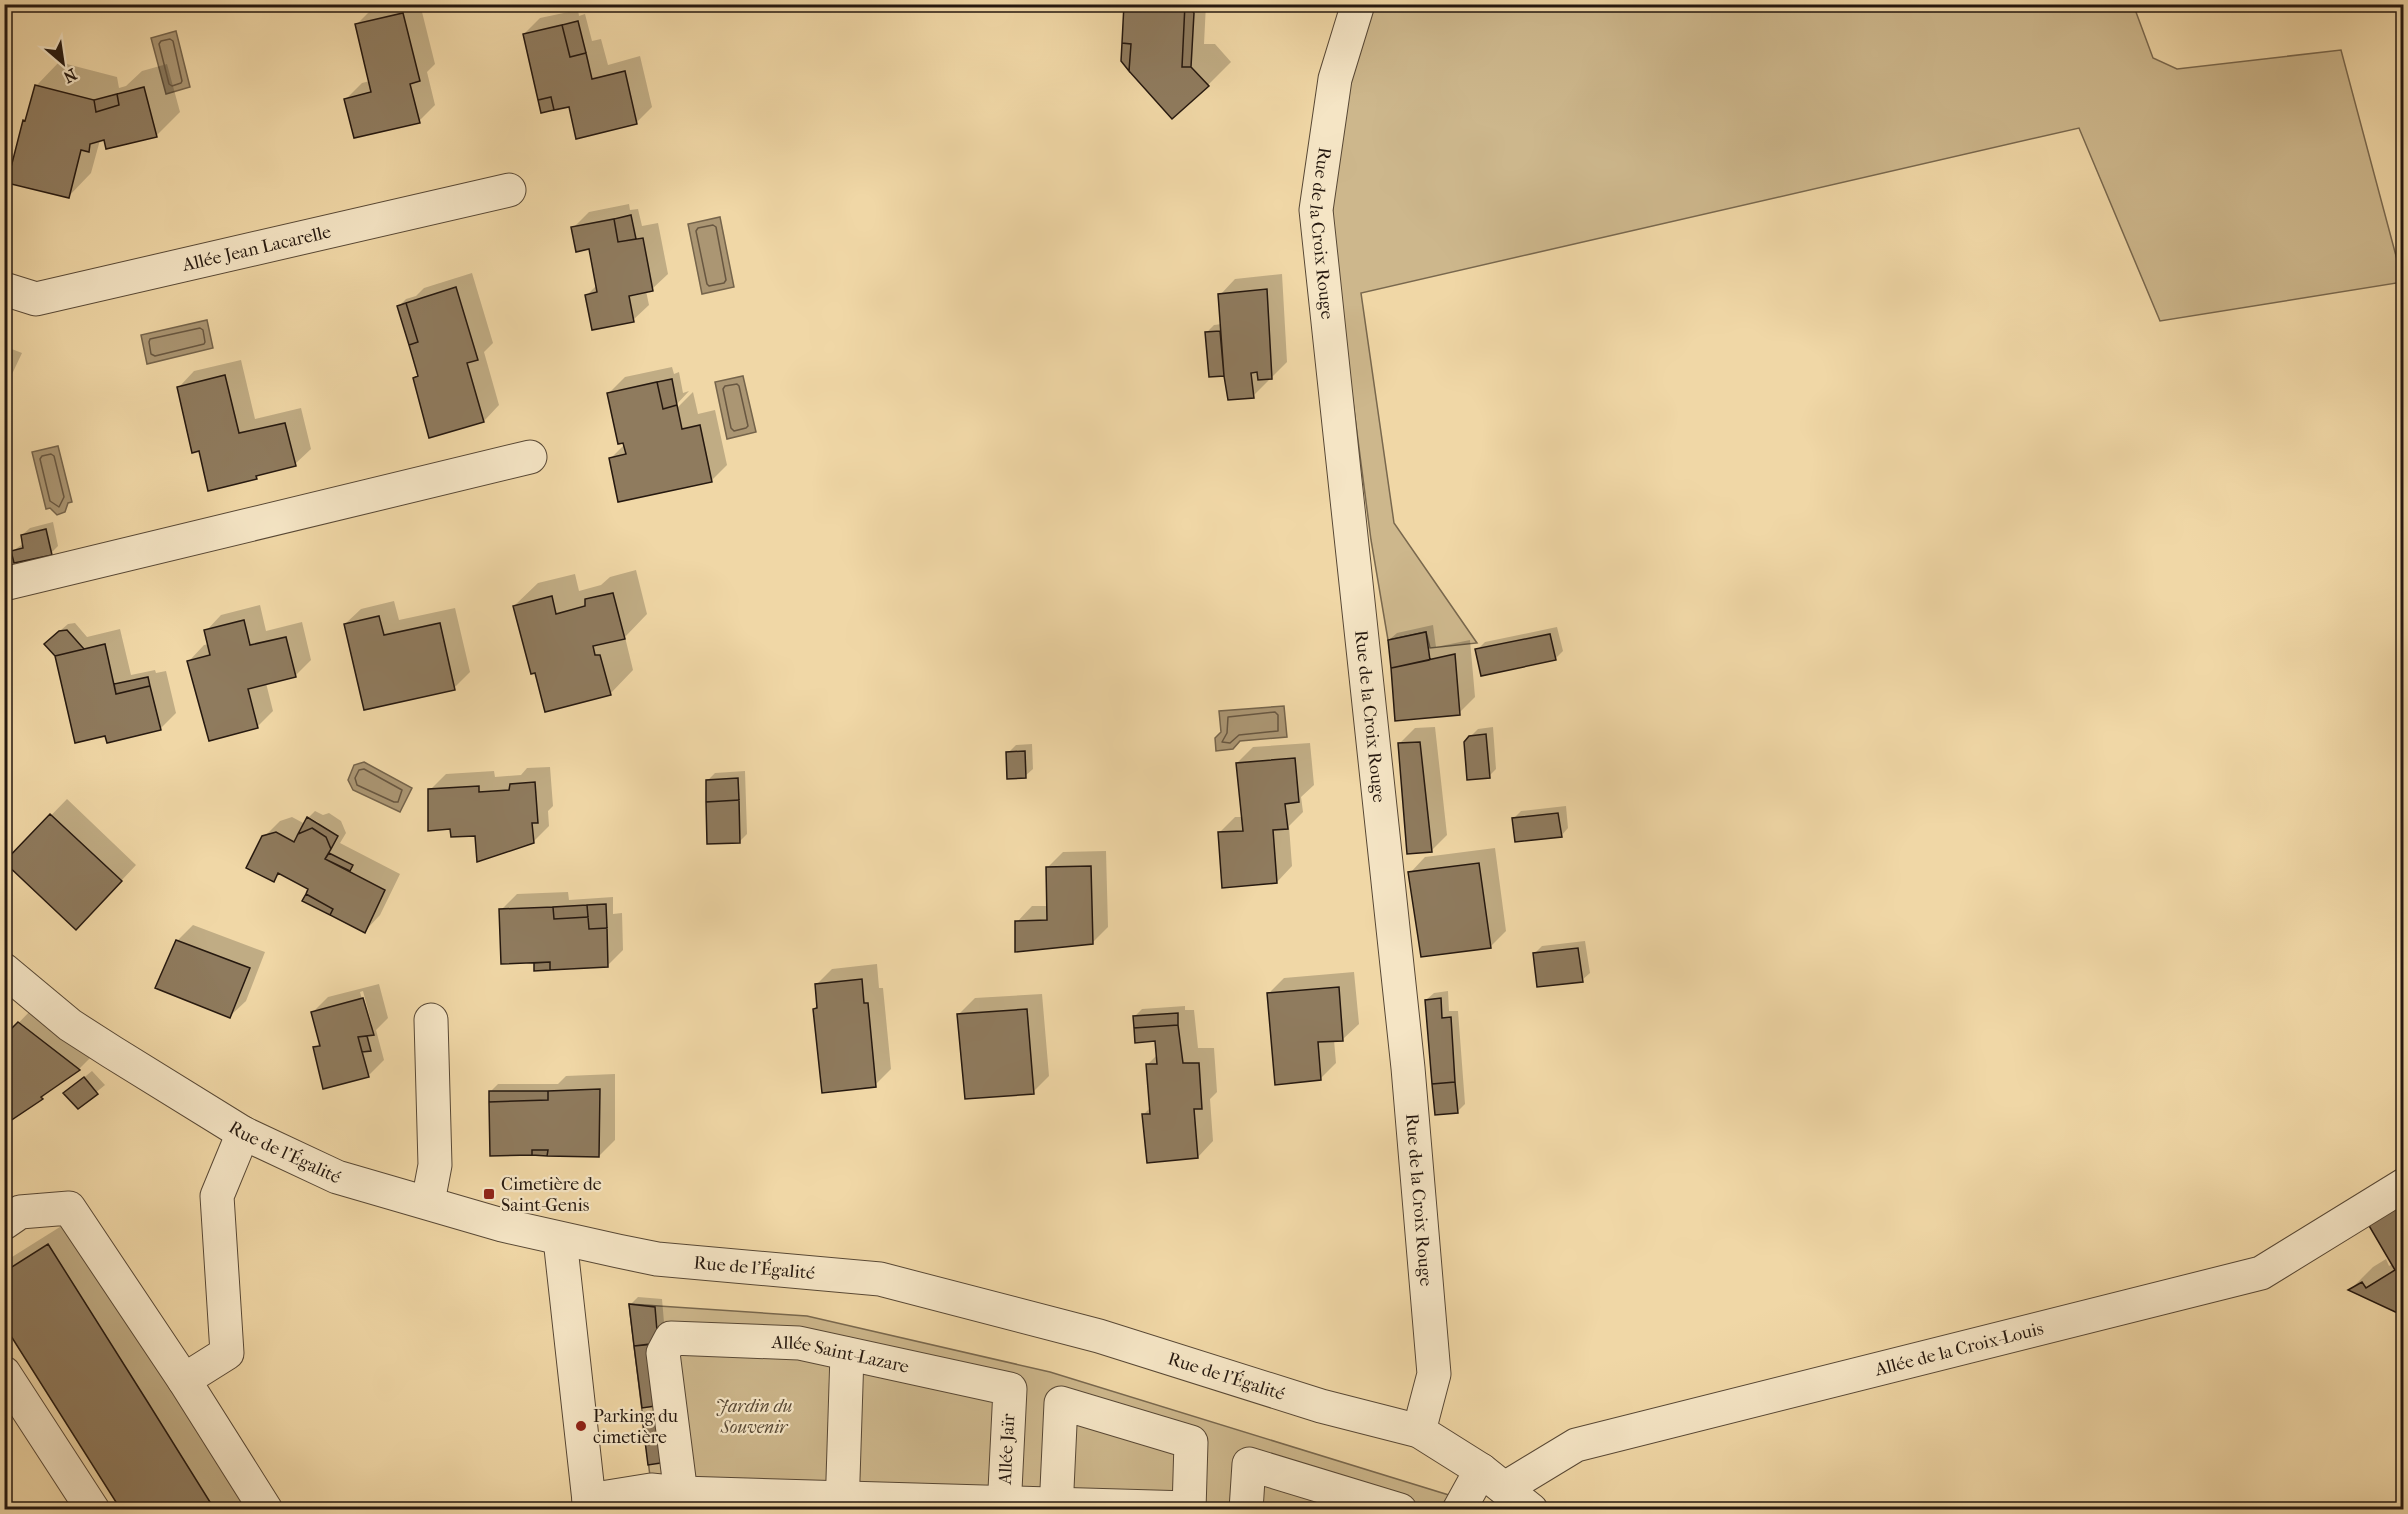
<svg xmlns="http://www.w3.org/2000/svg" width="2408" height="1514" viewBox="0 0 2408 1514" font-family="'IM FELL French Canon',serif">
<style>
.green{fill:#cdb78c;stroke:#79684e;stroke-width:1.5}
.water{fill:#ab9673;stroke:#75644b;stroke-width:1.5}
.shadow{fill:#0003;fill-rule:evenodd}
.lines{fill:none;stroke-linecap:round;stroke-linejoin:round}
.shore{stroke:#685741;stroke-width:1.5}
.building{fill:#8f7b5e;stroke:#25180f;stroke-width:1.5}
.minor-casing{stroke:#584835;stroke-width:35}
.minor{stroke:#f5e5c5;stroke-width:33}
.poi-dot{fill:#8f2418;stroke:#f5e5c5;stroke-width:2}
.labels{text-anchor:middle;dominant-baseline:central;stroke-width:4.5;stroke-linejoin:round;paint-order:stroke}
.street-label{font-size:18px;fill:#25180f;stroke:#f5e5c5}
.poi-label{font-size:18px;fill:#25180f;stroke:#f5e5c5;text-anchor:start}
.park-label{font-size:18px;font-style:italic;fill:#574834;stroke:#f5e5c5}
</style>
<rect width="100%" height="100%" fill="#f0d7a6"/>
<filter id="stains"><feTurbulence type="fractalNoise" baseFrequency=".00333" numOctaves="4"/><feColorMatrix values="0 0 0 0 .2 0 0 0 0 .09 0 0 0 0 .02 0 0 0 .5 -.17"/></filter>
<radialGradient id="worn" r=".72"><stop offset=".6" stop-color="#630" stop-opacity="0"/><stop offset="1" stop-color="#630" stop-opacity=".3"/></radialGradient>
<path class="green" d="M1375 4H2133L2153 58 2177 69 2341 50 2403 282 2160 321 2079 128 1361 293 1394 523 1477 643 1430 648 1426 632 1388 640 1371 540 1332 241C1331 211 1335 183 1339 153 1345 102 1352 51 1375 4Z
M629 1304 807 1316 1050 1372 1465 1500 1477 1509H654Z"/>
<path class="water" d="M176 31 190 87 166 94 151 38Z
M720 217 734 287 702 294 688 224Z
M207 320 213 348 147 364 141 335Z
M743 376 756 432 727 439 715 382Z
M58 446 72 502 68 503 65 512 57 515 50 508 46 509 32 452Z
M1284 706 1287 737 1240 741 1233 749 1216 751 1215 738 1221 732 1219 711Z
M364 762 412 788 400 812 353 790 348 780 354 765Z"/>
<path class="shadow" d="M391 4H420L435 64 427 72 435 105 419 121 346 99 362 83 370 81 356 25 372 9Z
M1125 4H1206L1204 44H1215L1231 62 1208 85Z
M578 10 579 16 585 14 592 41 601 39 608 65 640 56 652 107 636 123 570 105 524 34 540 18Z
M59 62 117 77 119 88 126 86 142 71 167 64 180 112 156 136 100 140 91 173 68 197 24 121 28 117 36 86Z
M629 204 630 210 638 209 642 226 658 223 668 274 652 289 646 291 649 305 633 320 587 295 597 285 590 248 573 228 589 212Z
M472 273 493 343 484 352 499 405 484 421 430 436 414 379 419 374 399 306 406 299 416 296 424 288Z
M1282 274 1287 362 1271 378H1268L1269 380 1253 396 1225 375 1210 376 1207 332 1214 325 1222 324 1220 295 1235 279Z
M4 346 22 353 4 391Z
M241 360 255 419 301 408 311 449 295 464 261 473 256 478 200 449 179 387 194 371Z
M672 367 674 374 679 372 683 393 689 391 676 405V409L693 392 698 414 715 410 727 465 711 481 611 458 625 444 609 393 625 377Z
M53 522 58 546 51 553 13 551 24 543 22 535 30 528Z
M636 570 647 614 625 637 633 670 610 694 536 672 514 606 538 583 575 574 579 591 601 585 610 577Z
M394 601 399 620 455 608 470 672 454 688 345 624 361 609Z
M260 605 266 631 302 622 311 660 295 676 266 683 273 711 257 727 189 661 204 645 209 644 206 631 221 615Z
M75 623 87 637 120 629 131 675 155 670 156 673 166 671 176 713 160 729 106 735 76 742 56 656 54 636 68 624Z
M1433 625 1436 647 1470 640 1475 697 1459 713 1389 640 1397 633Z
M1557 627 1563 651 1555 659 1477 650 1485 642Z
M1435 727 1447 835 1431 851 1399 744 1415 728Z
M1493 727 1496 769 1489 776 1470 737 1478 729Z
M1310 743 1314 785 1301 797 1303 812 1289 826 1292 866 1277 882 1219 833 1235 817H1243L1237 763 1253 747Z
M1032 744 1033 769 1025 776 1008 753 1016 745Z
M550 767 553 806 548 811 549 826 533 842 476 834 452 827 430 790 446 774 494 771 495 777 521 775 527 768Z
M745 771 747 834 740 841 708 780 715 773Z
M67 799 136 865 92 912 6 862Z
M1566 806 1568 828 1561 836 1514 818 1521 811Z
M315 811 323 815 329 813 341 821 346 833 340 843 400 874 380 915 365 931 310 888 281 873 273 880 264 837 280 821 292 817 305 824 317 825 319 823 309 817Z
M1495 848 1506 931 1490 947 1410 873 1425 857Z
M1106 851 1108 927 1092 943 1017 922 1032 906H1048L1047 868 1063 852Z
M568 892 569 900 613 897V914L622 913 623 950 607 966 536 969V961L501 910 517 894Z
M193 925 265 952 246 1001 230 1016 177 941Z
M1585 941 1590 973 1582 980 1535 953 1542 946Z
M877 964 879 988H883L891 1069 875 1085 814 1009 818 1005 816 985 832 969Z
M1354 972 1359 1024 1343 1039 1334 1040 1336 1063 1320 1079 1269 993 1284 978Z
M379 984 388 1018 376 1030 384 1060 368 1076 315 1048 320 1043 312 1013 328 997ZM363 991 372 1025 370 1028 360 992Z
M1448 991 1449 1011H1458L1465 1104 1457 1112 1426 1000 1434 993Z
M1042 994 1049 1076 1033 1092 959 1014 975 998Z
M1185 1006V1010H1194L1198 1048H1214L1217 1092 1210 1099 1213 1141 1198 1157 1144 1114 1151 1107 1147 1065 1158 1054 1156 1039 1134 1017 1142 1009Z
M34 1007 94 1054 79 1069 52 1087 42 1098 4 1123V1038Z
M92 1071 105 1085 78 1107 65 1093Z
M615 1074V1140L599 1156 490 1092 498 1084H558L566 1076Z
M2393 1201 2404 1314 2351 1289 2373 1267 2386 1259 2389 1266 2393 1264Z
M79 1215 264 1510H123L4 1323V1265L12 1257Z
M638 1297 662 1299 665 1334 643 1407 630 1305Z
M670 1416 674 1453 645 1425 652 1418Z"/>
<g class="lines">
<path class="shore" d="M170 39 173 41 182 81 181 83 172 86 169 84 159 44 161 41Z
M713 225 716 227 726 280 724 283 709 286 707 284 696 231 698 228Z
M200 328 203 330 205 342 204 344 155 356 151 354 149 342 150 339Z
M737 384 739 386 748 426 746 428 734 431 731 428 723 389 725 386Z
M51 454 54 456 64 497 59 507 50 501 40 459 42 456Z
M1275 712 1278 715V731L1239 735 1230 743 1222 742 1227 733 1228 717Z
M364 769 402 790 398 802H394L357 785 355 778 359 770Z"/>
</g>
<path class="building" d="M1124 4H1185L1182 67H1191L1209 86 1172 119 1129 71 1131 44 1122 43Z
M1185 4H1187L1194 13 1191 67H1182Z
M403 13 420 81 410 84 420 123 354 138 344 99 371 92 355 24Z
M578 21 586 53 570 57 562 25Z
M562 25 570 57 586 53 592 79 625 71 637 124 576 139 569 107 554 110 551 97 538 100 523 34Z
M1122 43 1131 44 1129 71 1121 61Z
M35 85 94 100 96 112 119 105 117 94 144 87 157 137 106 149 104 140 90 144 89 152 81 150 69 198 7 183 23 120 25 121Z
M117 94 119 105 96 112 94 100Z
M551 97 554 110 541 113 538 100Z
M631 215 636 239 618 242 614 219Z
M614 219 618 242 643 238 653 291 629 296 634 322 592 330 585 295 597 292 589 249 576 252 571 227Z
M456 287 478 360 467 363 484 422 429 438 413 378 418 376 409 345 418 342 406 303Z
M1267 289 1272 379 1258 380 1257 372 1251 373 1254 398 1228 400 1224 376 1218 294Z
M406 303 418 342 409 345 397 306Z
M1220 331 1224 376 1209 377 1205 332Z
M225 375 239 433 285 423 296 466 256 476 257 479 208 491 199 451 192 453 177 387Z
M672 379 677 405 663 409 657 382Z
M657 382 663 409 677 405 682 429 700 425 712 482 618 502 609 458 626 454 623 443 618 444 607 393Z
M46 529 52 555 14 563 11 551 23 548 21 535Z
M613 593 625 639 593 646 595 655H600L611 695 545 712 535 673 531 674 513 606 552 596 556 614 585 606V599Z
M379 616 384 635 440 623 455 690 364 710 344 624Z
M244 620 250 645 286 637 296 677 248 689 258 728 209 741 187 661 210 655 204 630Z
M67 630 84 649 55 656 44 644 59 631Z
M1426 632 1430 660 1391 668 1388 640Z
M1550 634 1556 660 1481 676 1475 649Z
M105 644 116 694 150 686 161 730 107 743 105 736 75 743 55 656Z
M1455 654 1460 715 1395 721 1391 668Z
M148 677 150 686 116 694 114 684Z
M1486 734 1490 778 1467 780 1464 742 1469 736Z
M1420 742 1432 852 1407 854 1398 743Z
M1025 751 1026 778 1007 779 1006 752Z
M1295 758 1299 802 1285 804 1288 829 1273 830 1277 883 1222 888 1218 832 1243 831 1236 763Z
M738 778 739 800 706 802V780Z
M535 782 538 823H532L534 843 477 862 475 836 451 837 450 829 428 831V789L479 786V792L509 790 510 784Z
M739 800 740 843 707 844 706 802Z
M1558 813 1562 837 1515 842 1512 818Z
M50 814 122 881 76 930 4 862Z
M307 817 338 836 331 849 326 837 312 828 298 834Z
M312 828 326 837 331 849 325 859 385 890 365 933 330 915 333 909 306 894 308 889 278 873 274 882 246 868 262 836 276 832 294 842 298 834Z
M329 853 353 865 350 871 325 859Z
M1479 863 1491 948 1421 957 1408 872Z
M1091 866 1093 944 1015 952V921L1047 920 1046 867Z
M306 894 333 909 330 915 302 901Z
M606 904 607 928 589 929 587 905Z
M587 905 588 917 554 919 553 907Z
M553 907 554 919 588 917 589 929 607 928 608 967 550 970V962L501 964 499 909Z
M176 940 250 968 230 1018 155 988Z
M1578 948 1583 982 1537 987 1533 953Z
M550 962V970L534 971V963Z
M862 979 864 1003H868L876 1087 822 1093 813 1009 817 1008 815 984Z
M1339 987 1343 1041 1318 1042 1321 1080 1275 1085 1267 993Z
M363 998 374 1035 358 1037 369 1077 323 1089 313 1047 320 1046 311 1012Z
M1441 998 1442 1018 1451 1017 1455 1082 1432 1084 1425 1000Z
M1027 1009 1034 1094 965 1099 957 1014Z
M1178 1013V1025L1134 1028 1133 1016Z
M18 1022 80 1070 41 1097 43 1099 4 1125V1036Z
M1178 1025 1183 1063H1199L1202 1109H1194L1198 1158 1147 1163 1142 1114H1150L1146 1064H1157L1155 1041 1135 1043 1134 1028Z
M367 1036 371 1051 362 1052 358 1037Z
M84 1077 98 1094 78 1109 63 1093Z
M1455 1082 1458 1113 1435 1115 1432 1084Z
M600 1089 599 1157 547 1156 548 1150H532V1155L490 1156 489 1102 548 1100V1091Z
M489 1091H548V1100L489 1102Z
M532 1150H548L547 1156 532 1155Z
M2404 1202V1316L2348 1290 2362 1282 2366 1288 2395 1270 2368 1224Z
M48 1244 147 1401 215 1510H121L4 1325V1272Z
M629 1304 655 1307 658 1343 634 1346Z
M655 1344 662 1405 642 1408 634 1346Z
M663 1423 667 1462 648 1465 643 1425Z"/>
<g class="lines">
<g class="minor-casing">
<g id="minor">
<path id="s1" d="M1358 4 1335 79 1316 210 1408 1068 1434 1374 1419 1431"/>
<path id="s2" d="M4 289 36 299 509 190"/>
<path d="M4 584 530 457"/>
<path id="s3" d="M4 970 70 1025 112 1052 243 1133 337 1177 502 1225 618 1251 657 1259 880 1279 1099 1336 1321 1406 1419 1431 1481 1470 1531 1510"/>
<path d="M428 1202 435 1165 431 1020"/>
<path d="M4 1223 20 1212 69 1208 184 1380 227 1353 217 1196 243 1133"/>
<path d="M560 1239 590 1510"/>
<path d="M4 1373 93 1510"/>
<path d="M184 1380 266 1510"/>
<path id="s4" d="M1505 1488 1576 1445 2261 1273 2404 1185"/>
<path d="M589 1500 651 1490 681 1493 1189 1508"/>
<path id="s5" d="M683 1510 663 1353 671 1338 799 1343 1010 1389 1004 1510"/>
<path d="M842 1510 847 1354"/>
<path d="M1056 1510 1061 1403 1191 1442 1189 1510"/>
<path d="M1246 1510 1249 1464 1400 1510"/>
<path d="M1459 1510 1481 1470"/>
</g>
</g>
<use href="#minor" class="minor"/>
</g>
<g class="poi-dot">
<rect x="483" y="1188" width="12" height="12" rx="3"/>
<circle cx="581" cy="1426" r="6"/>
</g>
<g class="labels">
<g class="street-label">
<text stroke="none"><textPath href="#s1" startOffset="234">Rue de la Croix Rouge</textPath></text>
<text stroke="none"><textPath href="#s2" startOffset="260">Allée Jean Lacarelle</textPath></text>
<text stroke="none"><textPath href="#s1" startOffset="720">Rue de la Croix Rouge</textPath></text>
<text stroke="none"><textPath href="#s3" startOffset="336">Rue de l'Égalité</textPath></text>
<text stroke="none"><textPath href="#s1" startOffset="1206">Rue de la Croix Rouge</textPath></text>
<text stroke="none"><textPath href="#s3" startOffset="822">Rue de l'Égalité</textPath></text>
<text stroke="none"><textPath href="#s4" startOffset="478">Allée de la Croix-Louis</textPath></text>
<text stroke="none"><textPath href="#s5" startOffset="346">Allée Saint-Lazare</textPath></text>
<text stroke="none"><textPath href="#s3" startOffset="1308">Rue de l'Égalité</textPath></text>
<text transform="translate(1007 1449) rotate(-87)">Allée Jaïr</text>
</g>
<g class="poi-label">
<text x="501" y="1184">Cimetière de<tspan x="501" dy="21">Saint-Genis</tspan></text>
<text x="593" y="1416">Parking du<tspan x="593" dy="21">cimetière</tspan></text>
</g>
<g class="park-label">
<text x="754" y="1406">Jardin du<tspan x="754" dy="21">Souvenir</tspan></text>
</g>
</g>
<rect width="2408" height="1514" fill="none" stroke="#f0d7a6" stroke-width="24"/>
<rect x="6" y="6" width="2396" height="1502" fill="none" stroke="#25180f" stroke-width="3"/>
<rect x="12" y="12" width="2384" height="1490" fill="none" stroke="#25180f" stroke-width="1.5"/>
<g transform="translate(63 63) rotate(151)" stroke="#f5e5c5" stroke-width="4.5" paint-order="stroke">
<path d="M0-4.5L10 22L0 15L-10 22Z" fill="#25180f"/>
<text y="-9" font-size="16" font-weight="bold" text-anchor="middle" fill="#25180f">N</text>
</g>
<rect width="100%" height="100%" filter="url(#stains)"/>
<rect width="100%" height="100%" fill="url(#worn)"/>
</svg>
